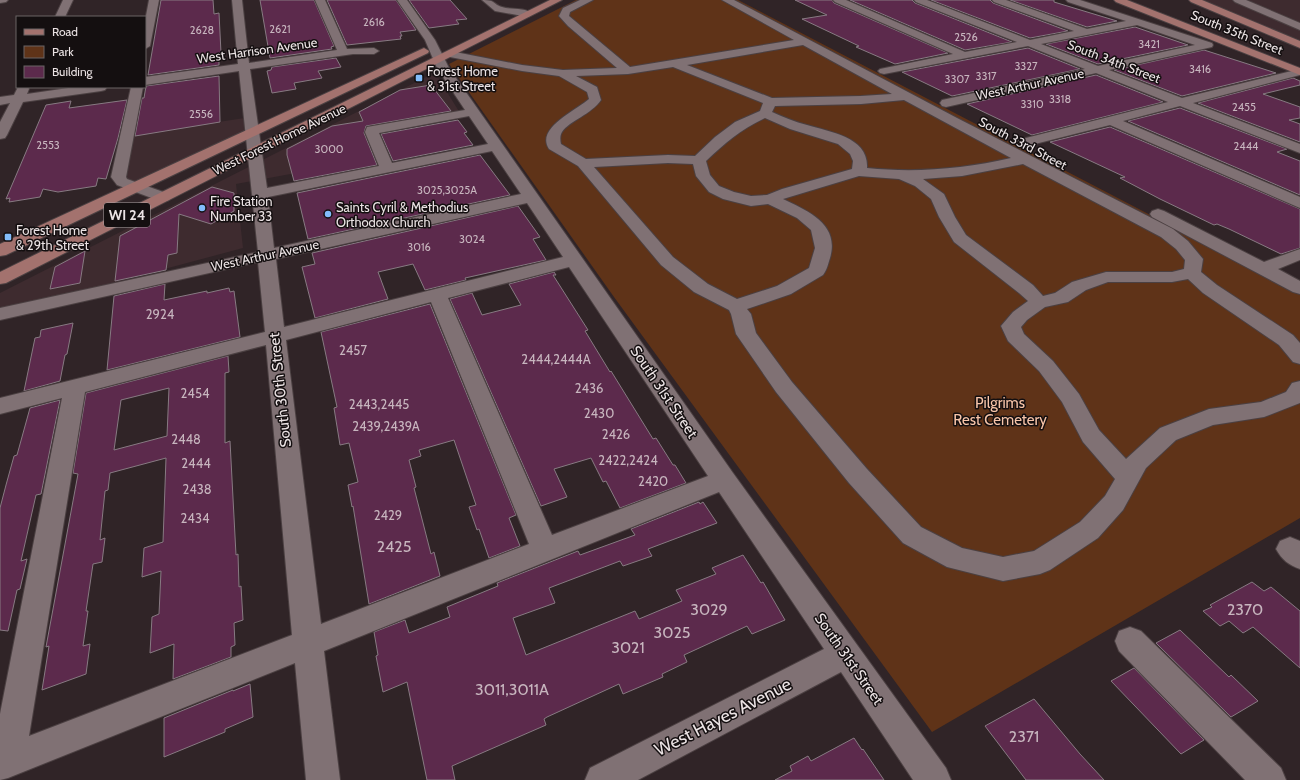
<svg xmlns="http://www.w3.org/2000/svg" width="1300" height="780" viewBox="0 0 1300 780" font-family="Cabin,sans-serif">
<style>
.built{fill:#3e2b2f}
.green{fill:#5f3318}
.building{fill:#5c2a4c;stroke:#877a82;fill-rule:evenodd}
.lines{fill:none;stroke-linecap:round;stroke-linejoin:round}
.minor-casing{stroke:#4b4042;stroke-width:2}
.major-casing{stroke:#4b4042;stroke-width:2}
.minor{fill:#807174;fill-rule:evenodd}
.major{fill:#a3726e;fill-rule:evenodd}
.poi-dot{fill:#82bcfa;stroke:#140f10;stroke-width:1.5}
.labels{text-anchor:middle;dominant-baseline:central;stroke-width:3;stroke-linejoin:round;paint-order:stroke}
.far-number-label{font-size:11px;fill:#c7b5be}
.far-street-label{font-size:13px;fill:#ebe3e4;stroke:#140f10}
.far-poi-label{font-size:13px;fill:#ebe3e4;stroke:#140f10;text-anchor:start}
.number-label{font-size:13px;fill:#c7b5be}
.shield{fill:#140f10;stroke:#aaa3a4;stroke-width:1}
.shield-label{font-size:14px;font-weight:bold;fill:#ebe3e4}
.street-label{font-size:15px;fill:#ebe3e4;stroke:#140f10}
.park-label{font-size:15px;fill:#f8c5a9;stroke:#140f10}
.near-number-label{font-size:16px;fill:#c7b5be}
.near-street-label{font-size:18px;fill:#ebe3e4;stroke:#140f10}
</style>
<rect width="100%" height="100%" fill="#302427"/>
<path class="built" d="M1194 0H1300V45Z
M428 76H437L460 113 368 129 377 158 236 184 243 248 0 313V293Z
M251 117 253 132 135 188 122 182 127 136Z"/>
<path class="green" d="M576 0H738L1300 293V518L932 732 614 297 449 64Z"/>
<path class="building" d="M161 0H213L214 14 219 13 221 53 219 54V65L148 75Z
M260 0H314L334 46 331 47 332 49 270 58Z
M327 0H396L416 30 400 32 402 36H400L401 39 347 45Z
M409 0H450L467 19 456 20 459 24 429 28Z
M795 0H832L834 3 948 53 895 64 856 47 859 46 802 19 827 15Z
M850 0H912L915 3 1012 42 965 50Z
M931 0H990L993 3 1068 31 1030 38Z
M1010 0H1054V2L1117 21 1087 27Z
M1135 27 1188 45 1098 64 1046 44Z
M1028 48 1080 69 952 96 902 72Z
M1204 50 1276 73 1182 96 1114 70Z
M336 58 341 67 318 71 322 78 294 83 296 89 272 93 267 71 271 70 272 67Z
M1096 75 1163 102 1032 135 967 104Z
M219 76 220 122 135 136 142 98H144L146 86Z
M1293 78 1300 81V85L1263 94 1300 107V118L1289 120 1300 124V142L1198 103Z
M431 85 451 111 366 126 364 133 377 165 294 181 287 155V149L332 126 363 121 359 112 400 90Z
M127 100 118 138 106 179 98 178 96 186 58 192 43 189 40 197 9 202 10 198 6 199 46 105 71 101 69 108Z
M1180 108 1287 149 1277 152 1300 161V195L1128 121Z
M458 120 467 132 464 133 473 145 393 161 381 134Z
M1110 127 1300 209V248L1281 254 1229 229 1217 224 1214 225 1160 199 1120 178 1125 177 1050 142Z
M480 155 510 195 308 239 297 193Z
M212 187 234 193V211L211 224 179 214 177 253 168 255 166 270 115 281 120 236Z
M518 206 540 237 533 239 546 260 465 278 466 280 425 290 413 264 378 272 388 299 315 318 302 267 315 264 312 253Z
M85 251 80 283 50 289 55 267Z
M554 272 556 275H553L588 330 585 331 610 372 611 371 653 439 656 438 673 465H675L686 483 620 508 606 481 603 482 591 458 554 469 567 497 541 506 450 299 472 293 482 315 521 305 509 284Z
M165 284 164 300 207 291V293L229 288 230 292 234 291 240 337 107 370 114 296Z
M430 304 516 515 509 518 520 546 489 558 479 529 477 530 469 507 476 505 454 440 419 450 421 456 409 460 416 487 414 488 431 554 434 552 440 576 369 604 353 506 352 507 348 485 358 482 349 443 340 445 334 408 337 407 321 332Z
M73 323 67 354 65 355 60 381 24 391 35 338 40 337 41 330Z
M228 356 229 372 225 373V443L230 441 236 555 238 554 239 587 241 586 243 620 234 623 235 645 231 647V657L173 679 174 644 150 653 152 617 159 614 161 571 142 577 144 548 163 542 166 458 110 473 108 490 105 491 100 540 105 538 102 562 93 564 86 611H88L83 646 90 644 86 674 42 690 49 646 46 647 78 474 73 473 86 393ZM169 388 167 436 114 450 121 400Z
M60 400 41 494 36 495 21 561 27 559 20 589 17 590 8 631 0 630V508L6 485 14 456 17 455 30 408Z
M699 502 700 504 703 502 717 523 648 549 652 556 623 566 620 561 549 588 555 603 513 618 526 655 635 611 639 619 682 601 676 590 716 574 712 568 743 555 761 583 763 582 785 620 752 634 747 626 684 655 687 662 662 674 663 677 623 694 619 684 547 717 544 719 546 725 452 766 455 780H427L407 682 383 692 376 656 378 655 374 632 405 620 409 633 450 617 447 607 498 586 497 583 578 551 580 555 635 535 631 529Z
M1252 582 1264 591 1271 587 1300 611V668L1253 627 1243 633 1229 621 1220 626 1203 611 1212 607 1210 605Z
M1180 630 1229 677 1231 675 1258 701 1231 717 1156 643Z
M1134 668 1204 740 1181 754 1111 681Z
M250 684 253 717 225 729V732L164 757V718L233 690V691Z
M1034 699 1080 754 1104 780H1026L985 726Z
M854 738 862 750 863 749 884 780H775L792 771 790 766 808 756 811 761Z"/>
<g class="lines">
<g class="minor-casing">
<path id="minor" d="M0 0H8L6 2 0 3Z
M63 0H73L65 17H55Z
M149 0H159L150 46 145 49V21Z
M232 0H242L249 63 337 50 315 0H325L347 49 374 48 379 51 374 54H353L250 69 267 188 379 166 365 132 367 127 465 110 437 68 425 40 397 0H407L435 40 449 68 733 473 946 768 951 780H913L841 672 638 780H585L590 768 824 649 719 492 324 651 340 780H306L295 663 8 778 0 780V714L62 398 0 414V398L265 332 258 262 0 320V308L258 252 239 71 145 85V77L238 64ZM469 116 488 144 392 163 379 133ZM492 151 521 194 274 248 268 197ZM527 203 563 257 284 327 276 259ZM569 267 708 476 552 535 448 298ZM431 302 529 544 321 624 286 340ZM266 345 292 635 29 736 85 392Z
M482 0C497 0 492 4 502 7 511 10 526 7 533 14L528 17 495 11Z
M580 0H593L570 12 569 16 630 67 794 40 722 0H734L957 118 1173 229 1188 241 1203 259 1201 272 1217 285 1293 335 1300 343V364L1293 362 1279 345 1203 293 1188 279 1172 282H1108L1086 290 1068 302 1045 307 1027 320 1021 327 1024 334 1053 361 1079 394 1099 430 1126 459 1160 428 1209 409 1261 402 1286 392 1292 383 1300 381V403L1264 417 1213 425 1176 440 1146 468 1123 510 1098 538 1050 570 1040 574 1003 581 947 567 903 543 849 483 776 392 736 334 731 314 729 310 694 292 661 265 578 166 549 149C535 128 577 110 589 99L587 92 559 76 522 71 450 57 445 54 450 51 522 65 563 70 617 68 568 26 559 16 563 8ZM803 45 892 94 861 96 772 98 687 65ZM673 67 763 103 760 111 735 122 715 137 695 156 668 155 586 159 561 144C560 140 560 135 562 132 569 121 592 114 601 100L597 87 576 76 628 74ZM904 100 1011 158C964 169 915 173 867 168 869 137 830 132 807 125 795 122 783 117 772 112L775 106 861 104ZM765 118 790 129 838 144 850 154 853 161 852 169 782 189 767 195 751 196 734 192 719 186 710 175 706 161C726 142 740 130 765 118ZM668 163 693 164 696 176 709 192 723 199 751 206 768 204 797 218 811 230 815 248 809 268 777 286 737 299 708 284 673 257 594 167ZM1023 164 1161 237 1176 249 1185 260 1184 269 1172 272H1106L1072 282 1055 293 1043 296 1033 285 966 235 955 217 944 194 923 179 962 176ZM859 176 899 179 915 186 931 199 939 217 954 242 1019 293 1028 301 1013 312 1001 326 1008 341 1039 371 1062 402 1083 442 1115 479 1105 496 1080 522 1034 551 1003 557 962 548 921 527 867 469 792 382 756 333 751 314 747 309 791 294 823 275C827 270 828 264 830 258 840 224 808 211 783 199Z
M833 0H846L965 52 1017 42 916 2 914 0H927L1030 40 1074 31 994 2 992 0H1006L1087 29 1126 21 1068 2 1066 0H1080L1212 43 1213 45 1212 47 1109 70 1182 98 1300 69V75L1193 103 1300 144V153L1180 106 1123 121 1300 197V208L1110 125 1023 147 1018 146 1016 143 1018 140 1168 102 1096 73 946 107 942 106 940 103 942 100 1085 69 1028 46 884 74 880 73 878 71 880 69 953 54 835 2ZM1137 25 1195 45 1098 66 1041 44Z
M1233 0H1246L1300 23V30L1235 2Z
M18 87H28L29 89 27 94 75 87H107L105 90 101 91 23 102 7 135 5 138 0 139V122L10 103 0 105V97L14 95Z
M131 87H143L126 177 127 179 169 194 171 197 169 200 163 202 157 200 117 185 111 177Z
M1158 209 1164 211 1264 262 1300 249V260L1278 269 1300 281V294L1293 292 1152 217 1150 214 1152 211Z
M1290 537 1300 541V569C1289 565 1282 560 1276 549L1280 541Z
M1130 627 1141 631 1281 768 1286 780H1245L1119 651 1115 641 1119 631Z"/>
</g>
<g class="major-casing">
<path id="major" d="M550 0H562L6 283 0 284V272Z
M1114 0H1127L1300 68V75L1116 2Z
M1189 0H1202L1300 41V48L1191 2Z
M424 48 429 51 428 53 6 255 0 256V244Z"/>
</g>
<use href="#minor" class="minor"/>
<use href="#major" class="major"/>
</g>
<g class="poi-dot">
<rect x="415" y="74" width="8" height="8" rx="2"/>
<circle cx="202" cy="208" r="4"/>
<circle cx="328" cy="214" r="4"/>
<rect x="4" y="233" width="8" height="8" rx="2"/>
</g>
<g class="labels">
<g class="far-number-label">
<text x="374" y="22">2616</text>
<text x="280" y="29">2621</text>
<text x="202" y="30">2628</text>
<text x="966" y="37">2526</text>
<text x="1149" y="44">3421</text>
<text x="1026" y="66">3327</text>
<text x="1200" y="69">3416</text>
<text x="986" y="76">3317</text>
<text x="957" y="79">3307</text>
<text x="1060" y="99">3318</text>
<text x="1032" y="104">3310</text>
<text x="1244" y="107">2455</text>
<text x="201" y="114">2556</text>
<text x="48" y="145">2553</text>
<text x="1246" y="146">2444</text>
<text x="329" y="149">3000</text>
<text x="447" y="190">3025,3025A</text>
<text x="472" y="239">3024</text>
<text x="419" y="247">3016</text>
</g>
<g class="far-street-label">
<text transform="translate(1237 32) rotate(22)">South 35th Street</text>
<text transform="translate(257 50) rotate(-8)">West Harrison Avenue</text>
<text transform="translate(1114 61) rotate(21)">South 34th Street</text>
<text transform="translate(1030 84) rotate(-12)">West Arthur Avenue</text>
<text transform="translate(279 139) rotate(-26)">West Forest Home Avenue</text>
<text transform="translate(1023 143) rotate(28)">South 33rd Street</text>
<text transform="translate(265 255) rotate(-12)">West Arthur Avenue</text>
</g>
<g class="far-poi-label">
<text x="427" y="71">Forest Home<tspan x="427" dy="15">&amp; 31st Street</tspan></text>
<text x="210" y="201">Fire Station<tspan x="210" dy="15">Number 33</tspan></text>
<text x="336" y="207">Saints Cyril &amp; Methodius<tspan x="336" dy="15">Orthodox Church</tspan></text>
<text x="16" y="230">Forest Home<tspan x="16" dy="15">&amp; 29th Street</tspan></text>
</g>
<g class="number-label">
<text x="160" y="314">2924</text>
<text x="353" y="350">2457</text>
<text x="556" y="359">2444,2444A</text>
<text x="589" y="388">2436</text>
<text x="195" y="393">2454</text>
<text x="379" y="404">2443,2445</text>
<text x="599" y="413">2430</text>
<text x="386" y="426">2439,2439A</text>
<text x="616" y="434">2426</text>
<text x="186" y="439">2448</text>
<text x="628" y="460">2422,2424</text>
<text x="196" y="463">2444</text>
<text x="653" y="481">2420</text>
<text x="197" y="489">2438</text>
<text x="388" y="515">2429</text>
<text x="195" y="518">2434</text>
</g>
<rect class="shield" x="104" y="203" width="46" height="24" rx="3"/>
<g class="shield-label">
<text x="127" y="215">WI 24</text>
</g>
<g class="street-label">
<text transform="translate(280 390) rotate(-96)">South 30th Street</text>
<text transform="translate(664 392) rotate(56)">South 31st Street</text>
<text transform="translate(849 659) rotate(55)">South 31st Street</text>
</g>
<g class="park-label">
<text x="1000" y="403">Pilgrims<tspan x="1000" dy="17">Rest Cemetery</tspan></text>
</g>
<g class="near-number-label">
<text x="394" y="546">2425</text>
<text x="709" y="609">3029</text>
<text x="1245" y="609">2370</text>
<text x="672" y="632">3025</text>
<text x="628" y="647">3021</text>
<text x="512" y="689">3011,3011A</text>
<text x="1024" y="736">2371</text>
</g>
<g class="near-street-label">
<text transform="translate(723 717) rotate(-27)">West Hayes Avenue</text>
</g>
</g>
<rect x="16" y="16" width="130" height="72" fill="#140f10" stroke="#6a6465"/>
<rect x="24" y="29" width="20" height="6" fill="#a3726e" stroke="#6a6465"/>
<text x="52" y="36" font-size="12" fill="#ebe3e4">Road</text>
<rect x="24" y="46" width="20" height="12" fill="#5f3318" stroke="#6a6465"/>
<text x="52" y="56" font-size="12" fill="#ebe3e4">Park</text>
<rect x="24" y="66" width="20" height="12" fill="#5c2a4c" stroke="#6a6465"/>
<text x="52" y="76" font-size="12" fill="#ebe3e4">Building</text>
</svg>
